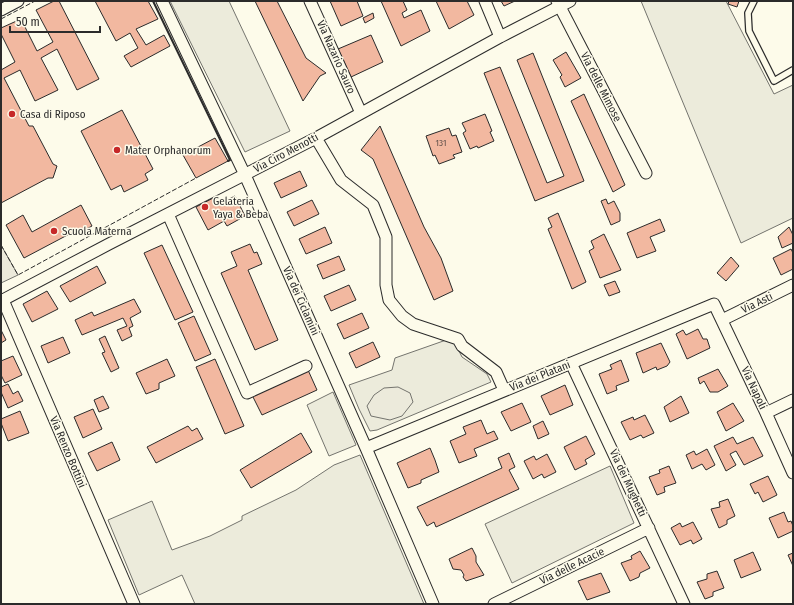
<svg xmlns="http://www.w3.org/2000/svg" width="794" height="605" viewBox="0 0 794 605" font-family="'Fira Sans Condensed',sans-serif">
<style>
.green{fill:#ecebdb;stroke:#74746e}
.parking{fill:#eceadb;stroke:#74746e}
.building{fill:#f2b8a0;stroke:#2b2b2b}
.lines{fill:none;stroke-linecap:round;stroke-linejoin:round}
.service-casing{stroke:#2b2b2b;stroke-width:8}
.minor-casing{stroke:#2b2b2b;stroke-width:13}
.service{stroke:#fdfbea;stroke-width:5.5}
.minor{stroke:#fdfbea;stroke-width:11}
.fence{stroke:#2b2b2b;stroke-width:1;stroke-dasharray:5 2;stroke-linecap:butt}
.wall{stroke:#2b2b2b;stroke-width:2}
.poi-dot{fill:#c62828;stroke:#fdfbea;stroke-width:1.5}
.labels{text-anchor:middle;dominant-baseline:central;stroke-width:3;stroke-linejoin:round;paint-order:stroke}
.number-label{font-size:9px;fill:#5d4e48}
.street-label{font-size:11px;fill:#2b2b2b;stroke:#fdfbea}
.poi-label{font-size:11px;fill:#2b2b2b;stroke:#fdfbea;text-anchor:start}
</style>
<rect width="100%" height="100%" fill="#fdfbea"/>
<path class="green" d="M170 1H229L290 131 245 152Z
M641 1H726L774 94 793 85V218L741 243Z
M449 339 457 347 462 357 487 374 491 382 377 430 370 431 359 409 349 385 392 370 395 358Z
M333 392 356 445 329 456 307 405Z
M360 455 424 604H195L182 575 139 595 108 520 152 501 172 550 210 536 242 520V516L296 490 334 465Z
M610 466 634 523 512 583 485 524Z"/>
<path class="parking" d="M1 245 18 275 1 283Z
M398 387 410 393 413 402 402 416 390 420 371 416 367 406 374 395 384 388Z"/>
<path class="building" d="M54 1H59L99 79 77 90 57 49 41 58 58 90 35 101 20 70 4 78 29 126H33L53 164 57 166 53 178H48L1 203V70L15 62 1 34V28L21 19 37 51 53 42 36 10Z
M95 1H148L158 19 136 29 146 45 164 35 170 46 131 67 124 56 138 48 130 33 116 41Z
M255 1H277L306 58 326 73 320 76 303 101Z
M330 1H357L363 16 341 26Z
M381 1H403L407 10 402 13 404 18 421 10 430 31 401 46Z
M436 1H467L474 15 449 29Z
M501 1H515L504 6Z
M729 1H739L737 7 728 4Z
M373 13 374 18 365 23 363 18Z
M371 35 383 62 351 77 338 49Z
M566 52 581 78 565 87 560 77 562 75 553 60Z
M533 53 584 181 535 201 484 73 500 67 547 183 564 176 517 60Z
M584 94 625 185 613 192 571 101Z
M122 110 153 169 145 174 148 180 124 192 121 185 111 190 81 131Z
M485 114 492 131 490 132 494 141 478 148 477 146 470 149 463 133 466 131 462 123Z
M380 126 424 227 441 258 453 291 434 300 373 159 361 150Z
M449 128 452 136 456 135 462 152 453 155 455 158 439 164 435 155 433 156 426 136Z
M215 138 228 161 196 178 183 155Z
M300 171 307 186 281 198 274 183Z
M235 196 245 216 227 226 224 221 208 230 196 207 215 197 219 204Z
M606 199 608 204 614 201 620 213V221L611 225 601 201Z
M312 200 319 214 294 226 287 212Z
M81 205 92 226 79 233 77 230 24 258 6 225 23 215 32 232Z
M558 213 586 282 572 289 548 229 552 227 548 218Z
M660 219 665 231 650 237 656 251 637 258 627 233Z
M325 227 332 243 306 254 299 239Z
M789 227 793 235V243L782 248 778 237Z
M604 234 621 270 600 278 589 251 594 248 591 241Z
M250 244 254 253 257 252 262 264 248 270 278 340 255 350 221 273 237 266 231 252Z
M162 245 193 312 175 320 144 253Z
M791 249 793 253V269L781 275 773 258Z
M339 256 345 270 323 279 317 265Z
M731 257 739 266 726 281 717 273Z
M97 266 106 283 70 302 60 286Z
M615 281 620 292 609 296 604 285Z
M349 285 356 300 331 311 324 296Z
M47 291 58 309 32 322 23 304Z
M134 299 141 312 130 318 133 326 129 328 132 336 122 341 117 330 127 326 123 318 82 335 75 320 92 312 94 316Z
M362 313 369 328 344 339 337 324Z
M194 316 211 354 195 361 178 323Z
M698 329 703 339H707L710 348 687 359 676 334 683 330 686 335Z
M1 330 6 340 1 343Z
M105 336 119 368 111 372 102 353 105 352 99 339Z
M63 337 70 353 48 363 41 346Z
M373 342 380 357 356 368 349 353Z
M661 343 670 362 667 366 657 370 656 367 643 373 636 353Z
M13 356 22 375 5 383 1 375V361Z
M167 359 175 376 159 383V389L146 394 136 373Z
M215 359 244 426 225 434 196 367Z
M621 360 629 381 616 386 617 390 607 394 599 374 612 369 610 365Z
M718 369 728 386 718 392H710L704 381 700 384 698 378Z
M308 370 317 390 262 415 252 395Z
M8 384 13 394 18 391 23 401 8 408 1 392V387Z
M565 385 573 405 550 415 541 396Z
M103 396 109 408 99 412 94 400Z
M681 396 689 413 670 422 664 407Z
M522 403 531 422 511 431 501 412Z
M733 403 744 421 726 431 717 412Z
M93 409 102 429 83 438 74 417Z
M20 411 29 433 8 441 1 423V419Z
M645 415 654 433 643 438 641 435 630 440 621 422 633 417 634 420Z
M481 420 487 434 494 431 498 439 474 449 477 456 459 463 450 441 466 434 463 427Z
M543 421 549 434 538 439 533 426Z
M188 426 192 431 197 428 203 439 156 463 147 447Z
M301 433 312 452 251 488 240 470Z
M586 436 595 454 585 460 587 464 575 470 564 447Z
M733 437 737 444 753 437 763 456 744 465 736 451 730 454 736 465 726 471 714 446Z
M112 442 120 460 97 471 88 453Z
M430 448 435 460 439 472 421 480V483L408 488 397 463Z
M707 449 715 465 706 470 702 464 692 469 686 455 694 451 696 455Z
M509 453 515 467 509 470 519 489 436 527 434 522 427 526 417 507 502 468 498 458Z
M547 454 556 472 544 478 542 474 533 479 524 461 534 456 536 460Z
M669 466 676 483 664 487 665 492 657 495 649 477 660 473 659 470Z
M768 476 777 495 763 502 758 492 755 494 750 484Z
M728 499 735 516 727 520V524L719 528 711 509 720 507 719 502Z
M784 512 788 522 791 521 793 526V531L778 538 769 518Z
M693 522 702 539 693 544 691 540 680 545 671 528 680 523 682 527Z
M472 548 476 556V562L484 575 466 581 463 577 464 575 461 570 453 569 449 559Z
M640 551 650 568 640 573 639 577 630 581 621 563 632 559 631 556Z
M753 552 761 570 741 578 734 560Z
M793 553V566L788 555Z
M717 571 724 588 713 592V596L705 599 697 582 707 579V574Z
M601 573 610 592 587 600 578 581Z"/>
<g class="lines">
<g class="service-casing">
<path id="service" d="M754 1 748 13 749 31 774 81 793 70"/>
</g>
<g class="minor-casing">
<path id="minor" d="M162 1 245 175 366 448 433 604
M310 1 361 113
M485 1 500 37
M557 1 646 173
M1 10 18 1
M316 138 341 180 373 205 386 237V285L389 300 402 316 413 324 458 339 462 346 496 372 504 390
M168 214 247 393 306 366
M3 300 134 604
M1 301 109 244 316 138 500 37 570 1
M722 320 793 285
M571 363 684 604
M766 413 793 400
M366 448 714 304 766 413 793 473
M494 604 649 528"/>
</g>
<use href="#service" class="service"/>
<use href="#minor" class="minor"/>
<path class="fence" d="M1 19 35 1
M1 245 18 275 196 178"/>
<path class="wall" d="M153 1 230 160 228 161"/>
</g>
<g class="poi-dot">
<circle cx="12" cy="114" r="4"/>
<circle cx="117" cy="150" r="4"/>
<circle cx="205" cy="207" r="4"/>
<circle cx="54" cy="231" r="4"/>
</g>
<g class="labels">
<g class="number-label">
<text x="441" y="143">131</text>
</g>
<g class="street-label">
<text transform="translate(336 57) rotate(66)">Via Nazario Sauro</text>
<text transform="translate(601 87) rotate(63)">Via delle Mimose</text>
<text transform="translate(286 153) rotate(-28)">Via Ciro Menotti</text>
<text transform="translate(301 301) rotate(66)">Via dei Ciclamini</text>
<text transform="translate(757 303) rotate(-26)">Via Asti</text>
<text transform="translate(540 376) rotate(-22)">Via dei Platani</text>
<text transform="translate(754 388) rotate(65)">Via Napoli</text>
<text transform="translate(68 452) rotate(67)">Via Renzo Bottini</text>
<text transform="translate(628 483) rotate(65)">Via dei Mughetti</text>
<text transform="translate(572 566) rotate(-26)">Via delle Acacie</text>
</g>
<g class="poi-label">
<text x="20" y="114">Casa di Riposo</text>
<text x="125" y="150">Mater Orphanorum</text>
<text x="213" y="201">Gelateria<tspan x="213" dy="13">Yaya &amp; Beba</tspan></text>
<text x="62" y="231">Scuola Materna</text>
</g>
</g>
<rect width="794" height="605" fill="none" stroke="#2b2b2b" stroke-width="4"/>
<path d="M10 26v6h90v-6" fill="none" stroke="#2b2b2b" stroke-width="2"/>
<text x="16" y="26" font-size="12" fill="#2b2b2b" stroke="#fdfbea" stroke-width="3" paint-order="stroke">50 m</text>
</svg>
